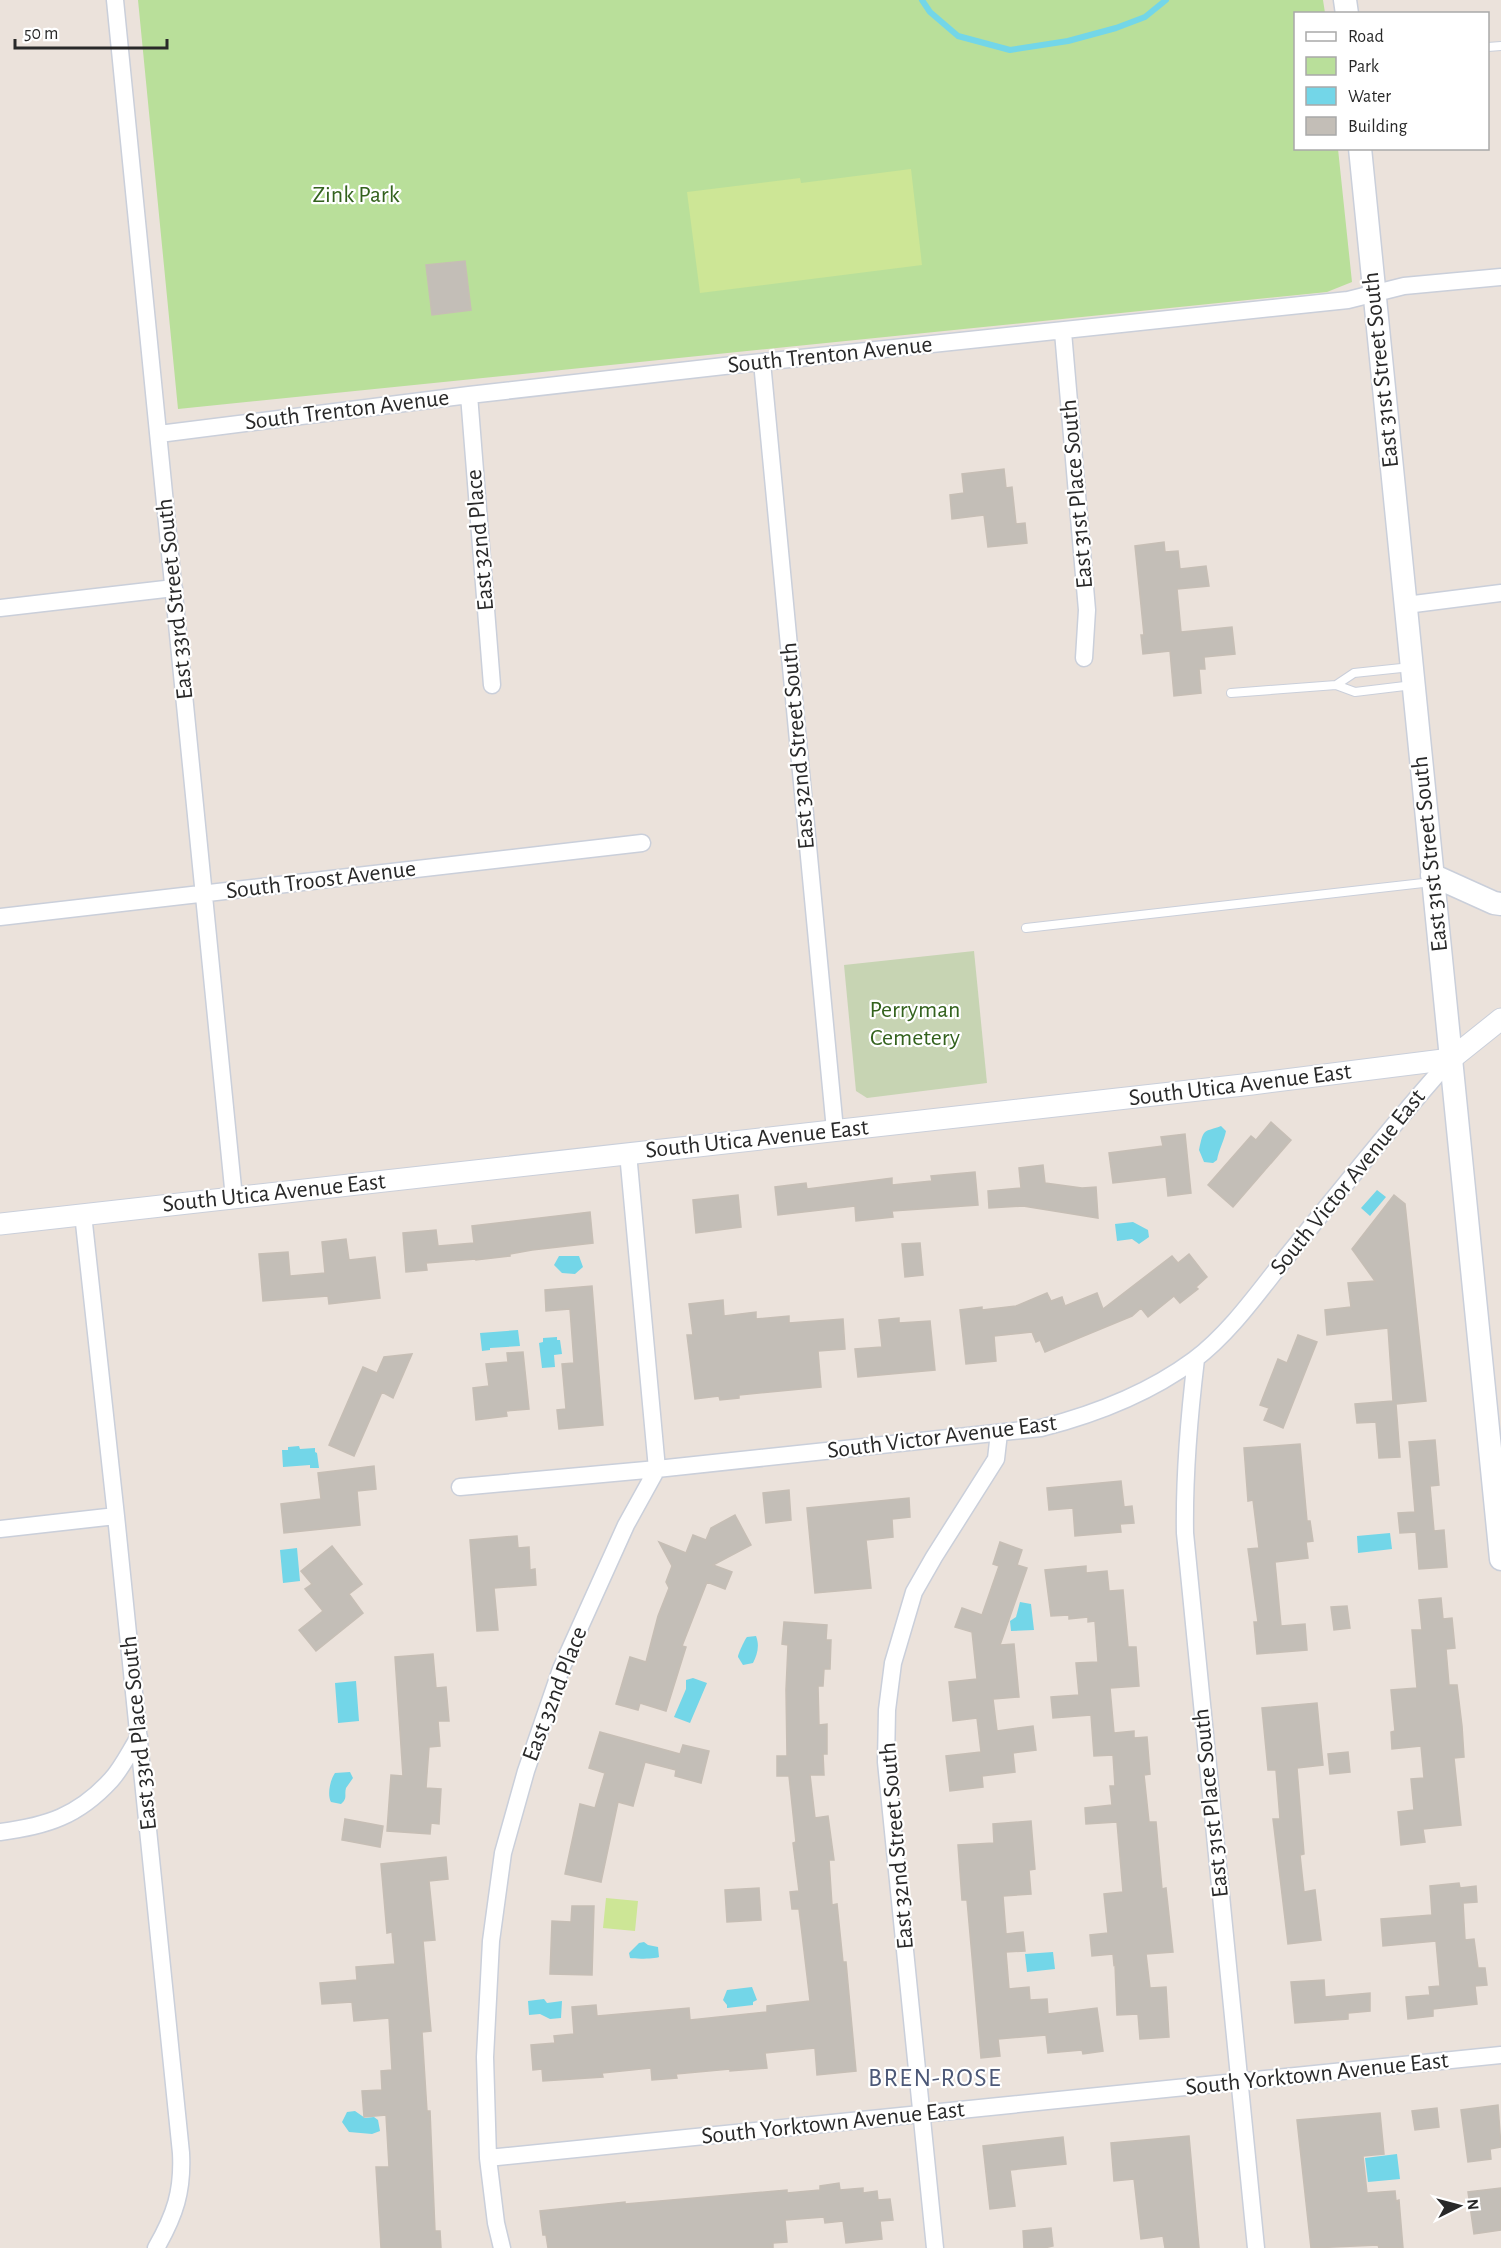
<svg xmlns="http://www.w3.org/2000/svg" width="1501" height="2248" viewBox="0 0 1501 2248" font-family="'Alegreya Sans',sans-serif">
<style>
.green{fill:#b9df9a}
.cemetery{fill:#c7d4b3}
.pitch{fill:#cde696}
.water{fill:#73d6e8}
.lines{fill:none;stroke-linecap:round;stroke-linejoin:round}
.stream{stroke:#73d6e8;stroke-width:6}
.building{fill:#c3beb7;stroke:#c6beb5;stroke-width:1.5}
.service-casing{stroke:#cacfda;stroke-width:10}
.minor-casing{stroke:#cacfda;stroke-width:19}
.tertiary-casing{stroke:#cacfda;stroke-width:23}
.secondary-casing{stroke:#cacfda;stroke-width:25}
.service{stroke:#fff;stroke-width:8}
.minor{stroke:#fff;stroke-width:16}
.tertiary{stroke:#fff;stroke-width:21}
.secondary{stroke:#fff;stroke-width:22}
.labels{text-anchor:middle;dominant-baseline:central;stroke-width:4.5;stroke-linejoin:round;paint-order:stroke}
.park-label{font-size:24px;fill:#33621d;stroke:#fff}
.street-label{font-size:24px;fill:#292929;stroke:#fff}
.neighbourhood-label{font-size:26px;letter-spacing:1.5px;fill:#4c5877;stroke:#fff}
</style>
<rect width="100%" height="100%" fill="#ebe2db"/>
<path class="green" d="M138 0H1323L1325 13 1296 14V148L1338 149 1352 282 1327 292 178 409Z"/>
<path class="cemetery" d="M974 951 987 1083 867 1098 856 1091 844 965Z"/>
<path class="pitch" d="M911 169 922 265 700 293 687 192 800 178 801 183Z
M606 1898 638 1901 635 1931 603 1928Z"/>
<path class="water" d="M1221 1126 1226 1131C1224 1141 1219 1149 1217 1160L1213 1163 1204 1162 1199 1150C1204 1127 1203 1133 1221 1126Z
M1377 1190 1386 1197 1370 1216 1361 1208Z
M1133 1222 1148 1230 1149 1237 1139 1244 1132 1239 1117 1241 1115 1224Z
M559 1256H579L583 1267 575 1274 562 1273 554 1265Z
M518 1330 520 1346 490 1348V1350L482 1351 480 1333Z
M557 1337V1340H560L562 1354 554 1355 555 1367 542 1368 539 1343 543 1342V1338Z
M299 1446 300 1449 315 1448V1452L317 1453 319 1468H310V1465L283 1467 282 1450H288V1447Z
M1390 1533 1392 1549 1358 1553 1357 1536Z
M297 1548 300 1581 283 1583 280 1550Z
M1020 1602 1031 1604 1034 1630 1011 1631 1010 1621 1016 1617Z
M756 1636C760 1646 757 1655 753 1663L743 1665 738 1657C738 1654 745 1639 747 1637Z
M693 1678 707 1683 690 1723 674 1717 686 1689V1680Z
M356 1681 359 1721 338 1723 335 1683Z
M350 1772 353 1778 346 1788C344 1795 348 1798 341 1804L331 1802C327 1795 330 1780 335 1773Z
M644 1942 648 1945 658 1947 659 1957C655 1959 634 1959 630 1958L629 1953 639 1943Z
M1053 1952 1055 1969 1027 1972 1025 1954Z
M752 1987 757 2000 753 2002V2005L727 2008V2005L723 2000 727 1990Z
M544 1999 547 2003 562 2001 561 2018 550 2019 540 2014 529 2015 528 2001Z
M355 2111 365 2118 374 2117 378 2120 380 2131 372 2134 349 2132 342 2122 347 2112Z
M1397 2154 1400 2179 1368 2182 1365 2158Z"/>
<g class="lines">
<path class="stream" d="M922 0 930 12 958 36 1010 50 1068 41 1116 28 1145 17 1166 0"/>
</g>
<path class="building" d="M465 261 471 310 432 315 426 265Z
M1004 469 1006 488 1012 487 1016 524 1025 523 1027 543 988 547 984 515 952 519 950 495 964 493 962 474Z
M1164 542 1165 552 1178 551 1180 569 1206 566 1209 586 1177 589 1181 632 1232 627 1235 654 1204 657 1205 669H1199L1201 693 1174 696 1170 651 1143 654 1141 635H1144L1135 546Z
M1271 1122 1291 1140 1233 1207 1208 1185 1251 1136 1256 1140Z
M1185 1134 1191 1193 1168 1196 1166 1177 1113 1183 1109 1153 1163 1146 1161 1137Z
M1043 1165 1045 1183 1082 1188 1096 1187 1098 1218 1023 1206 989 1208 988 1191 1021 1188 1019 1168Z
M975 1172 978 1205 892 1211 893 1217 856 1221 855 1206 778 1215 775 1187 806 1183 807 1189 892 1178V1185L932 1181 931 1176Z
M738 1195 741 1227 696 1233 693 1200Z
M1394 1195 1405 1204 1426 1401 1396 1404 1400 1457 1379 1458 1376 1422 1357 1423 1355 1404 1393 1401 1388 1328 1327 1335 1325 1310 1351 1307 1348 1283 1375 1281 1352 1249Z
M590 1212 593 1243 532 1250 510 1254V1256L476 1260V1259L426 1263 427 1270 406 1272 403 1233 436 1230 438 1246 474 1243 472 1226Z
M346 1239 349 1260 375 1257 380 1298 329 1304 328 1296 263 1301 259 1254 288 1252 290 1276 325 1273 322 1242Z
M920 1243 923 1275 905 1277 902 1244Z
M1189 1254 1207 1277 1196 1287 1198 1289 1180 1303 1174 1296 1148 1317 1141 1308 1132 1316 1045 1352 1040 1340 1036 1342 1032 1332 994 1336 996 1361 966 1364 960 1310 982 1307V1310L1016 1306 1047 1293 1051 1301 1062 1297 1065 1306 1097 1293 1103 1309 1172 1256 1178 1263Z
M592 1286 603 1425 559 1429 557 1410 566 1409 562 1364 574 1363 570 1309 546 1311 545 1290Z
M723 1300 724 1316 756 1312V1319L789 1316V1323L843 1319 845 1349 818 1351 821 1387 739 1395V1398L720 1400 719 1396 695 1399 687 1335H693L689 1304Z
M899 1318V1323L930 1321 935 1370 858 1377 855 1349 882 1347 879 1320Z
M1298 1335 1317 1342 1283 1428 1264 1420 1269 1408 1260 1405 1278 1359 1287 1363Z
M523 1352 529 1409 506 1411 507 1416 476 1420 473 1388 489 1386 486 1364 508 1362 507 1353Z
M412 1354 393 1398 382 1392 354 1456 329 1445 363 1367 377 1373 384 1357Z
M1435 1440 1439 1485 1430 1486 1434 1531 1444 1530 1447 1567 1419 1569 1416 1532 1400 1533 1398 1513 1415 1512 1409 1442Z
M1300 1444 1307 1521H1310L1313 1541 1306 1542 1308 1558 1275 1562 1281 1626 1305 1624 1307 1650 1257 1654 1254 1622H1258L1248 1549 1259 1548 1253 1500 1248 1501 1244 1448Z
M374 1466 376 1489 357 1491 360 1525 284 1533 281 1504 321 1499 318 1473Z
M1121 1481 1124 1507 1132 1506 1134 1523 1120 1524 1121 1532 1075 1536 1073 1508 1049 1510 1047 1488Z
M789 1490 791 1520 766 1523 763 1493Z
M909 1498 910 1517 892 1519 893 1537 866 1540 871 1588 815 1593 807 1508Z
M735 1515 751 1545 713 1565 732 1572 725 1589 707 1582 682 1646 686 1647 666 1711 640 1703 638 1710 616 1704 630 1657 646 1662 658 1616 669 1588 666 1582 672 1566 659 1542 686 1553 693 1535 706 1540 711 1528Z
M517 1536 518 1548 529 1547 530 1570 535 1569 536 1585 494 1588 498 1630 477 1631 470 1540Z
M1000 1542 1022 1550 1017 1565 1027 1568 1000 1645 1014 1644 1019 1697 993 1699 997 1731 1033 1726 1036 1750 1013 1753 1015 1772 982 1776 983 1787 950 1791 946 1756 981 1752 977 1718 953 1721 949 1682 977 1679 972 1632 955 1627 962 1608 982 1615 999 1566 993 1564Z
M332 1546 362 1584 349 1594 363 1613 316 1651 299 1630 323 1611 305 1589 312 1584 301 1571Z
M1086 1566V1573L1107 1571 1109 1591 1123 1590 1128 1647H1136L1139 1686 1110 1688 1114 1733 1134 1731V1738L1147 1737 1150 1774 1144 1775 1149 1822H1156L1162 1889 1166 1888 1173 1952 1146 1954 1150 1988 1166 1987 1169 2037 1140 2039 1138 2014 1117 2015 1115 1964 1114 1965 1113 1954 1092 1956 1090 1935 1108 1933 1104 1894 1123 1892 1117 1822 1086 1824 1085 1808 1112 1805 1110 1786H1115L1113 1755 1094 1756 1091 1715 1053 1718 1051 1697 1079 1695 1076 1663 1098 1662 1095 1621 1088 1622V1617L1069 1619V1615L1051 1616 1045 1570Z
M1441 1598 1443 1619 1452 1618 1455 1648 1446 1649 1449 1685H1457L1462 1726 1464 1757 1454 1758 1461 1825 1423 1829 1425 1842 1401 1845 1398 1812 1414 1810 1411 1779 1424 1778 1421 1746 1392 1749 1391 1732 1395 1731 1391 1690 1417 1688 1412 1630H1422L1419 1600Z
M1347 1606 1350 1628 1334 1630 1331 1607Z
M784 1622 827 1625 826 1640H831L830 1669H824L823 1686H818L819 1725 827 1724V1754H823L824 1775H810L815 1818 828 1816 834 1860H829L832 1905 837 1904 843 1962H846L856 2071 817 2075 815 2048 765 2053 767 2068 730 2071V2069L676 2074 677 2078 652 2080 651 2068 602 2073 603 2077 543 2081 542 2069 533 2070 531 2045 555 2043 554 2036 574 2034 572 2007 596 2005 597 2016 689 2008 690 2020 767 2012V2006L810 2001 799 1909H792L790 1892 799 1891 793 1843 796 1842 789 1776H777V1756H787L786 1690 788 1645 782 1644Z
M433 1654 436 1688 446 1687 449 1721H438L440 1746 429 1747 426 1788 441 1789 439 1824 431 1823 430 1834 387 1831 391 1775 403 1776 395 1657Z
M1317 1703 1323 1765 1297 1768 1304 1854 1300 1855 1304 1892 1315 1890 1321 1940 1288 1944 1273 1819H1280L1276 1770H1268L1262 1708Z
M600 1732 680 1754 683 1745 709 1751 701 1783 675 1776 676 1770 645 1762 633 1806 618 1802 601 1882 565 1874 580 1804 595 1808 605 1773 589 1768Z
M1348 1752 1350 1772 1330 1774 1328 1754Z
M345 1819 383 1826 380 1847 342 1840Z
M1031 1821 1035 1869 1029 1870 1031 1894 1003 1896 1006 1934 1023 1932 1025 1951 1006 1952 1009 1989 1029 1987 1030 2000 1047 1999 1048 2014 1097 2008 1103 2051 1083 2054 1082 2050 1048 2053 1046 2035 998 2039 1000 2056 981 2058 967 1900H962L958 1845 994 1843 993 1824Z
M446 1857 448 1879 429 1881 435 1940 423 1941 431 2031 422 2032 427 2111H430L435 2231H440L441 2248H381L376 2167H389L386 2115 364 2117 362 2091 382 2090 381 2071 392 2070 389 2018 354 2021 352 2002 322 2004 320 1983 357 1980 356 1967 395 1964 392 1932 387 1933 381 1864Z
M1459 1883 1460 1888 1476 1886 1477 1902 1463 1903 1465 1940 1474 1939 1478 1968H1485L1487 1985 1475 1986 1477 2004 1433 2009V2016L1408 2019 1406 1997 1430 1995 1429 1987 1440 1986 1436 1941 1383 1946 1381 1919 1432 1915 1430 1886Z
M759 1888 761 1920 727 1922 725 1890Z
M572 1906H594L592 1975 550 1974 552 1921 571 1922Z
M1324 1980 1325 1997 1370 1993V2011L1348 2013V2019L1295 2023 1291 1982Z
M1498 2105 1501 2147 1490 2149 1491 2159 1468 2162 1461 2110Z
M1437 2108 1439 2127 1415 2130 1412 2111Z
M1380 2113 1384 2154 1363 2156 1367 2193 1395 2191 1396 2201 1399 2200 1403 2248H1379L1378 2245 1311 2248 1297 2120Z
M1189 2136 1199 2248H1165L1163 2236 1141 2239 1134 2179 1114 2181 1111 2143Z
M1063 2137 1066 2164 1010 2170 1015 2206 990 2209 983 2146Z
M839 2183 840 2190 863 2188V2193L877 2191 878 2200 890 2199 893 2220 880 2221 882 2239 846 2243 843 2221 825 2223 824 2217 785 2220 787 2242 773 2243V2248H548L546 2235H543L540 2211 625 2202V2204L787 2190V2193L820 2190V2186Z
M1501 2188V2230L1474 2234 1468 2192Z
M1051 2228 1053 2246 1044 2248H1024L1023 2231Z"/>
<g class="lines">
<g class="service-casing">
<path id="service" d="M1488 47 1501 46
M1411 667 1354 673 1336 685 1355 692 1413 685
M1231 693 1336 685
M1026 928 1432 882"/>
</g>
<g class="minor-casing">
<path id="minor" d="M115 0 234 1198
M1063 332 1087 610 1084 658
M762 362 835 1130
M469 395 492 685
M159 434 469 395 733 365 1348 300 1404 286 1501 277
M1406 605 1501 593
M0 608 174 588
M0 917 642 843
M83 1214 116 1516 181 2153C183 2191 175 2215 156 2248
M1196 1359C1189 1417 1184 1474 1185 1533L1256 2248
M460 1487 657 1469 1041 1428C1096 1414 1148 1394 1194 1360 1231 1332 1259 1291 1288 1255 1342 1189 1394 1122 1451 1059
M0 1529 116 1516
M0 1832C47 1826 78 1816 111 1780 122 1768 130 1751 139 1737
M488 2158 1501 2055
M502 2248 496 2223 488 2158 485 2057 491 1941 503 1853 526 1771 561 1669 626 1525 657 1469 628 1153
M935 2248 886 1762 887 1710 893 1663 914 1592 934 1557 996 1459 999 1433"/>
</g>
<g class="tertiary-casing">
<path id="tertiary" d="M0 1224 1252 1084 1451 1059 1501 1019"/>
</g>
<g class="secondary-casing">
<path id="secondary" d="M1345 0 1347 14
M1360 148 1501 1559
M1432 875 1494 903 1501 904"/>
</g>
<use href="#service" class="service"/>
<use href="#minor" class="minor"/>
<use href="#tertiary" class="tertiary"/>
<use href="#secondary" class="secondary"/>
</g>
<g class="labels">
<g class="park-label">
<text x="356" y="195">Zink Park</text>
<text x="915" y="1010">Perryman<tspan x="915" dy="28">Cemetery</tspan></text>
</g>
<g class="street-label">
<text transform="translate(830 355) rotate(-6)">South Trenton Avenue</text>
<text transform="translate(1381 370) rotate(-96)">East 31st Street South</text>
<text transform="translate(347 410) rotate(-7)">South Trenton Avenue</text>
<text transform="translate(1077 494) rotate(-95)">East 31st Place South</text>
<text transform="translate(480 540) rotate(-95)">East 32nd Place</text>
<text transform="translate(175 599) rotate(-96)">East 33rd Street South</text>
<text transform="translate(798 746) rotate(-95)">East 32nd Street South</text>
<text transform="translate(1430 854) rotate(-96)">East 31st Street South</text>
<text transform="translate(321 880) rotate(-7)">South Troost Avenue</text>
<text transform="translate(1240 1085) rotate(-7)">South Utica Avenue East</text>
<text transform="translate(757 1139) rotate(-6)">South Utica Avenue East</text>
<text transform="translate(1348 1182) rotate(-51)">South Victor Avenue East</text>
<text transform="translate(274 1193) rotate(-6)">South Utica Avenue East</text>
<text transform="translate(942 1437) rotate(-7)">South Victor Avenue East</text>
<text transform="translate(555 1694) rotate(-69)">East 32nd Place</text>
<text transform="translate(139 1733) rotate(-96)">East 33rd Place South</text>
<text transform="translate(1211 1803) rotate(-96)">East 31st Place South</text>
<text transform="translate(897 1846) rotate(-95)">East 32nd Street South</text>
<text transform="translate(1317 2074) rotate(-6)">South Yorktown Avenue East</text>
<text transform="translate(833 2123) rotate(-6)">South Yorktown Avenue East</text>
</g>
<g class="neighbourhood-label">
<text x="935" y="2078">BREN-ROSE</text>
</g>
</g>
<rect x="1294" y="12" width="195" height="138" fill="#ffffff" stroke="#a9a9a9" stroke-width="1.5"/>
<rect x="1306" y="32" width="30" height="9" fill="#ffffff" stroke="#a9a9a9" stroke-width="1.5"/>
<text x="1348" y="42" font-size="18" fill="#292929">Road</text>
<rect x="1306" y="57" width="30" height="18" fill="#b9df9a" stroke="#a9a9a9" stroke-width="1.5"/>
<text x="1348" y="72" font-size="18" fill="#292929">Park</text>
<rect x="1306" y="87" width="30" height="18" fill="#73d6e8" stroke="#a9a9a9" stroke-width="1.5"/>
<text x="1348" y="102" font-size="18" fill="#292929">Water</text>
<rect x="1306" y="117" width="30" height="18" fill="#c3beb7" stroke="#a9a9a9" stroke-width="1.5"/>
<text x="1348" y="132" font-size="18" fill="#292929">Building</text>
<g transform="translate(1459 2206) rotate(84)" stroke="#ffffff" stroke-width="4.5" paint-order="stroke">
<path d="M0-4.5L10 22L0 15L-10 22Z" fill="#292929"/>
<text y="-9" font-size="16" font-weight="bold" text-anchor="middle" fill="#292929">N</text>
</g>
<path d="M15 39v9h152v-9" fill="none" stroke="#292929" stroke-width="3"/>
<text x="24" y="39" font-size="18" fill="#292929" stroke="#ffffff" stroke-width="4.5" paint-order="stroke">50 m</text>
</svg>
